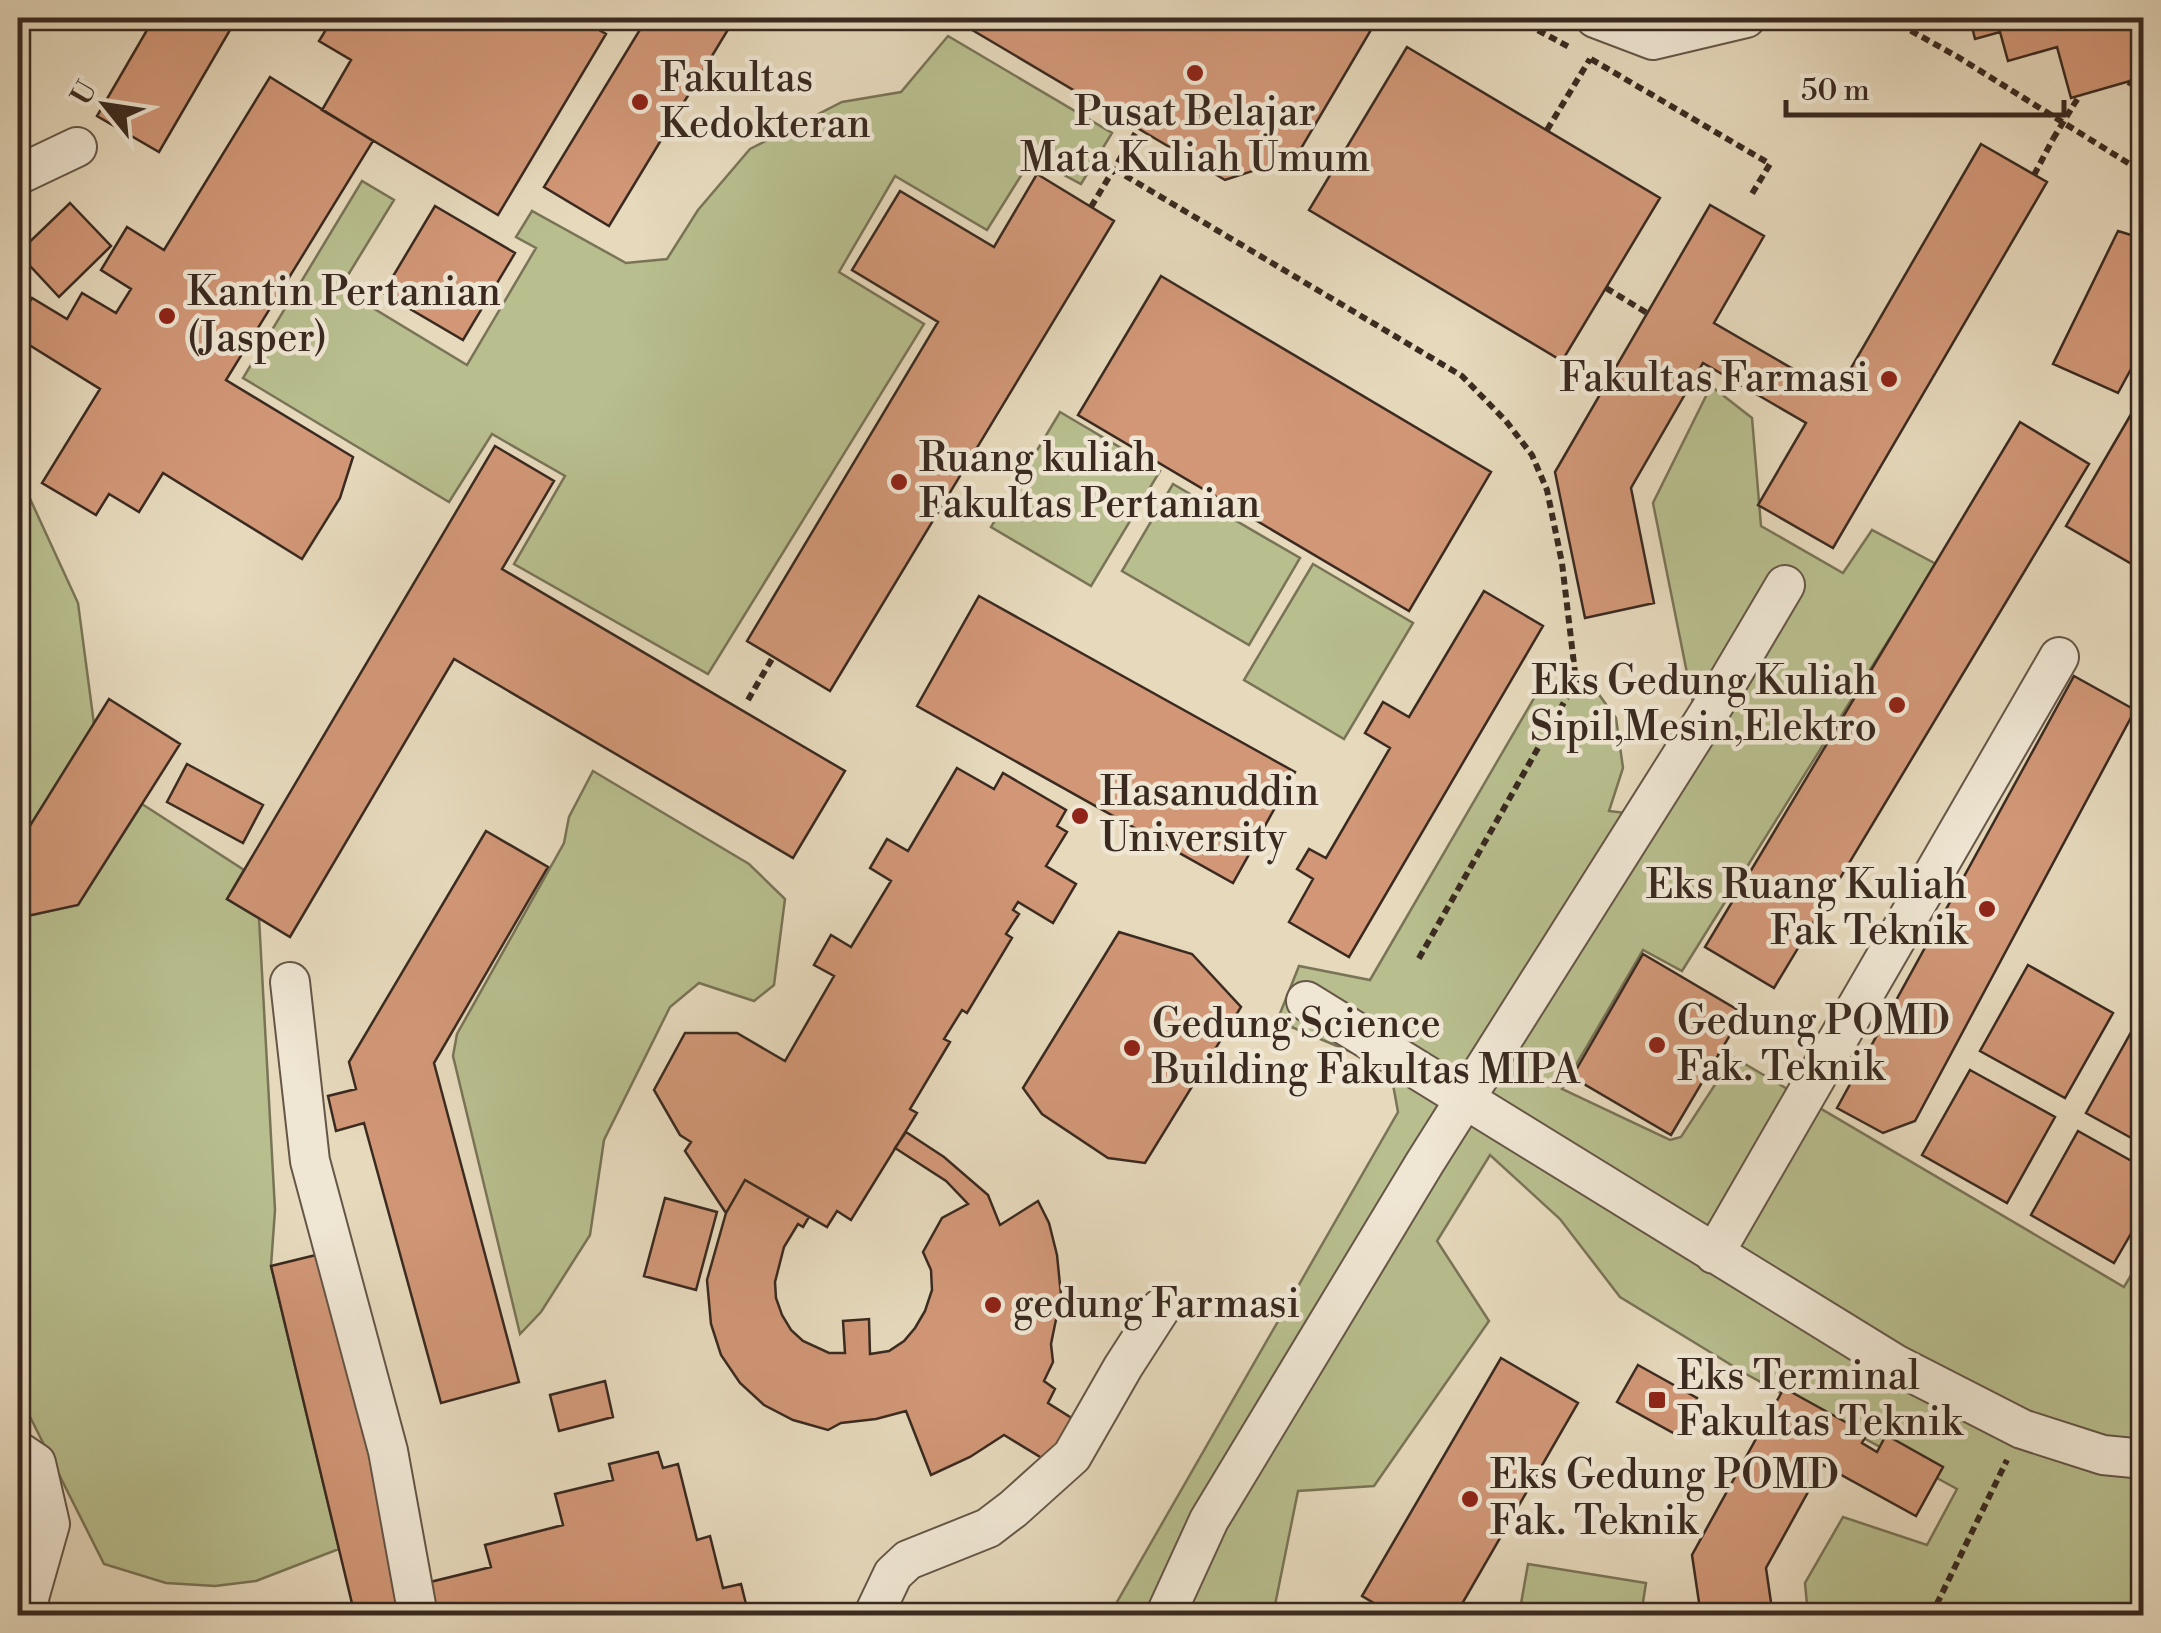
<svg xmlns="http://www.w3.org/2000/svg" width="2161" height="1633" viewBox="0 0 2161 1633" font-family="'Libre Bodoni',serif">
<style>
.green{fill:#b8be8e;stroke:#797457;stroke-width:2.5}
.building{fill:#d19777;stroke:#3a2a20;stroke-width:2.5}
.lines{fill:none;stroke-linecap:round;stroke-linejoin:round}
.minor-casing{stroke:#655647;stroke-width:42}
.path{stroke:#3a2a20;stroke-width:6;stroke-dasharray:8 5;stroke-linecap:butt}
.minor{stroke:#efe6d3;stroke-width:38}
.path-bridge{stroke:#3a2a20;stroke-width:6;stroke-dasharray:8 5;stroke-linecap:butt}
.poi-dot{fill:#8f2418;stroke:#efe6d3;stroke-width:4}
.labels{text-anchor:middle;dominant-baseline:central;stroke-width:9;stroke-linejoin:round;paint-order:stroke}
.poi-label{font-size:40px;fill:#3a2a20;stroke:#efe6d3;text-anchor:start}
</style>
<rect width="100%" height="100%" fill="#e6d9bc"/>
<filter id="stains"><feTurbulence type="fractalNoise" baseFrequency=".002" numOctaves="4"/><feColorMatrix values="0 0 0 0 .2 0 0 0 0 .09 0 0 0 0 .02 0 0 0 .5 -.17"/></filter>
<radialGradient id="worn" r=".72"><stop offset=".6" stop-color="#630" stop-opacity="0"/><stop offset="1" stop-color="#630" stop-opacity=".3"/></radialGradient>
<path class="green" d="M948 36 1112 133 1081 184 1032 158 987 230 895 176 839 272 924 324 708 674 514 564 565 476 492 434 449 502 243 378 362 181 394 200 340 288 467 365 536 248 516 237 532 211 626 263 667 259 698 210 750 149 842 102 901 92Z
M1711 386 1752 418 1761 526 1843 573 1872 530 1936 564 1682 971 1643 950 1562 1089 1670 1140 1681 1137 1733 1057 2124 1287 2143 1255V1615H1808L1805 1583 1843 1517 1927 1545 1957 1489 1746 1374 1620 1297 1560 1219 1490 1155 1437 1241 1489 1321 1374 1486 1298 1491 1273 1615 1109 1616 1398 1112 1390 1068 1277 1021 1299 966 1370 980 1544 681 1597 692 1616 718 1623 768 1609 811 1625 813 1694 708 1653 503Z
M1060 412 1160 471 1091 586 991 527Z
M18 481 26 490 78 603 94 724 18 845Z
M1173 484 1300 558 1249 645 1122 571Z
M1313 564 1413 623 1344 739 1244 680Z
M593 771 749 864 785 899 774 985 754 1001 699 983 670 1007 604 1140 590 1235 541 1312 520 1334 453 1056 457 1034 564 843 569 817Z
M142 804 244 870 227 899 259 918 275 1210 271 1266 339 1549 256 1581 215 1586 166 1583 104 1564 18 1393V918L78 905Z
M1528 1564 1646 1583 1641 1615H1519Z"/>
<path class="building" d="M154 18H237L159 152 97 116Z
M333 18H578L606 34 498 215 322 110 351 60 319 41Z
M647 18H735L609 226 544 187Z
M952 18H1378L1296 157 1225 180Z
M1970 18H2144V77L2071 98 2057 47 2008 61 2000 32 1975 39Z
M1407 47 1660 198 1562 361 1309 210Z
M270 77 373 141 226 380 353 457 340 498 302 559 163 473 139 512 109 494 96 515 42 483 100 389 18 338V321L32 298 67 319 82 293 116 313 131 289 101 270 127 227 164 250Z
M1981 144 2047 182 1833 548 1758 505 1806 423 1703 363 1631 488 1654 603 1585 618 1555 472 1710 205 1764 236 1714 323 1836 394Z
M1037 174 1114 221 830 691 747 641 938 322 852 270 900 191 994 247Z
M70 203 111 246 59 297 18 253Z
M435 206 515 253 463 340 383 293Z
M2118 231 2144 239V345L2118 393 2053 364Z
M1161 276 1491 472 1409 611 1078 415Z
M2144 392V571L2066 526Z
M2020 422 2089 464 1774 988 1705 947Z
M495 446 554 481 502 569 845 771 793 858 454 659 290 937 227 899Z
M1484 591 1543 626 1349 957 1289 922 1313 879 1297 869 1309 849 1326 858 1390 748 1365 733 1383 702 1409 717Z
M979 596 1295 772 1233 883 917 706Z
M2074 676 2135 710 1915 1121 1883 1133 1837 1108Z
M109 699 180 744 78 905 18 918V845Z
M187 764 263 805 243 843 167 802Z
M957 768 994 789 1003 773 1066 810 1057 826 1067 832 1046 866 1076 884 1053 923 1018 902 1013 910 1019 914 1006 934 1012 938 967 1013 962 1010 944 1039 950 1042 910 1109 917 1113 851 1220 837 1211 827 1227 745 1180 726 1213 685 1151 691 1142 680 1135 654 1090 685 1033H737L785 1061 834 976 814 965 831 935 851 947 891 881 870 868 887 839 908 851Z
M486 831 548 867 434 1063 519 1382 441 1403 364 1123 336 1131 328 1096 356 1089 349 1062Z
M1119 932 1192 954 1241 1007 1145 1163 1108 1158 1042 1114 1023 1088Z
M1643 954 1743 1013 1671 1135 1572 1077Z
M2028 965 2113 1013 2065 1098 1980 1051Z
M2134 1027 2144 1033V1145L2086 1113Z
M1970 1070 2055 1117 2007 1203 1922 1155Z
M2078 1131 2144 1168V1211L2114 1263 2031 1215Z
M906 1132 944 1157 988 1195 1000 1225 1038 1201 1049 1223 1057 1255 1061 1295 1051 1344 1053 1362 1044 1381 1055 1389 1048 1403 1081 1424 1055 1466 1004 1435 970 1457 931 1475 906 1411 876 1419 841 1423 828 1430 793 1420 764 1405 740 1383 721 1355 711 1324 707 1280 726 1213 745 1180 809 1217 803 1227 798 1224 784 1247 775 1282 776 1298 782 1315 791 1330 803 1341 829 1353H845L843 1321 869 1319 870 1354 889 1351 904 1341 915 1328 925 1311 932 1290 931 1270 923 1252 942 1218 968 1204 946 1181 895 1148Z
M665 1198 717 1212 696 1290 644 1276Z
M324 1253 412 1616H355L271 1266Z
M1501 1358 1578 1403 1455 1616H1396L1362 1596Z
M1638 1365 1697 1398 1677 1435 1617 1402Z
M605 1381 613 1417 559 1431 550 1395Z
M1784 1388 1867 1434 1862 1443 1877 1452 1886 1435 1943 1467 1916 1516 1823 1465 1766 1568 1773 1616H1701L1692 1555Z
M658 1452 663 1468 678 1464 697 1540 710 1536 723 1588 741 1584 749 1616H426L418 1585 491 1567 485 1545 563 1525 555 1494 613 1480 609 1464Z"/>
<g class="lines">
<g class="minor-casing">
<path id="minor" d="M1595 18 1653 40 1746 18
M18 175 77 147
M290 982 310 1161 388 1451 418 1616
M1306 1001 1895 1364 2022 1429 2103 1455 2144 1459
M1714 1254 2059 657
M18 1451 36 1463 50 1524 29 1598 30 1616
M873 1616 893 1574 908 1560 988 1528 1013 1509 1072 1456 1123 1367 1161 1308
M1165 1616 1209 1520 1424 1164 1720 695 1785 585"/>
</g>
<path class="path" d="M1515 18 1571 48
M1888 18 1958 57 2144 173
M1591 59 1770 164 1750 197
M2128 82 2144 90
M2073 106 2080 95
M1547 130 1590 59
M1114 169 1462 376 1506 421 1532 455 1547 490 1562 563 1576 681 1418 960
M2034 175 2053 139
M1091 207 1138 129
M1606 288 1647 313
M748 700 773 657
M1931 1616 2007 1460"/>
<use href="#minor" class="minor"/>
<path class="path-bridge" d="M2053 139 2073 106"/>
</g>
<g class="poi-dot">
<circle cx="1195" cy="73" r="10"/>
<circle cx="640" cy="102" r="10"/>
<circle cx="167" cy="316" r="10"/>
<circle cx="1889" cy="379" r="10"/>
<circle cx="899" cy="482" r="10"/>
<circle cx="1897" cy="705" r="10"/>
<circle cx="1080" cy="816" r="10"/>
<circle cx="1987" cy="909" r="10"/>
<circle cx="1657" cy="1045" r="10"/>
<circle cx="1132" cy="1048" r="10"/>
<circle cx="993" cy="1305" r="10"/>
<rect x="1647" y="1390" width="20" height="20" rx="5"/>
<circle cx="1470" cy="1499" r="10"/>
</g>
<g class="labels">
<g class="poi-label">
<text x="660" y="79">Fakultas<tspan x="660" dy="46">Kedokteran</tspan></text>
<text x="1195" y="113" text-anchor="middle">Pusat Belajar<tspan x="1195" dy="46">Mata Kuliah Umum</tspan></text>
<text x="187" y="293">Kantin Pertanian<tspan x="187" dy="46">(Jasper)</tspan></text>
<text x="1869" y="379" text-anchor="end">Fakultas Farmasi</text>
<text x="919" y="459">Ruang kuliah<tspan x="919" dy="46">Fakultas Pertanian</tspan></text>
<text x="1877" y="682" text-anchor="end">Eks Gedung Kuliah<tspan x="1877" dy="46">Sipil,Mesin,Elektro</tspan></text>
<text x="1100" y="793">Hasanuddin<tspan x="1100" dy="46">University</tspan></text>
<text x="1967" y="886" text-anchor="end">Eks Ruang Kuliah<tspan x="1967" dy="46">Fak Teknik</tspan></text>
<text x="1677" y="1022">Gedung POMD<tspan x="1677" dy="46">Fak. Teknik</tspan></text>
<text x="1152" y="1025">Gedung Science<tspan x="1152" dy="46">Building Fakultas MIPA</tspan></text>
<text x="1013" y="1305">gedung Farmasi</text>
<text x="1677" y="1377">Eks Terminal<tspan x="1677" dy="46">Fakultas Teknik</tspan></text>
<text x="1490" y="1476">Eks Gedung POMD<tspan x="1490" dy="46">Fak. Teknik</tspan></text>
</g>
</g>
<rect width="2161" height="1633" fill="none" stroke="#e6d9bc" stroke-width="60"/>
<rect x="20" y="20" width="2121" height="1593" fill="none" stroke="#3a2a20" stroke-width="5"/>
<rect x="30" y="30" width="2101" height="1573" fill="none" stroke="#3a2a20" stroke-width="2.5"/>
<g transform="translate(105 105) rotate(300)" stroke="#efe6d3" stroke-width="8" paint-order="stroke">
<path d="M0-8L18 38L0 25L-18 38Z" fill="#3a2a20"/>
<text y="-15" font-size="28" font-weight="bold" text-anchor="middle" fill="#3a2a20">U</text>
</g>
<path d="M1786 100v15h278v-15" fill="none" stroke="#3a2a20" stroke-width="5"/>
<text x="1801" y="100" font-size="30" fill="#3a2a20" stroke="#efe6d3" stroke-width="8" paint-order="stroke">50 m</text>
<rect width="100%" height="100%" filter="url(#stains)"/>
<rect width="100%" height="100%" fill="url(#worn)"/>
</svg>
